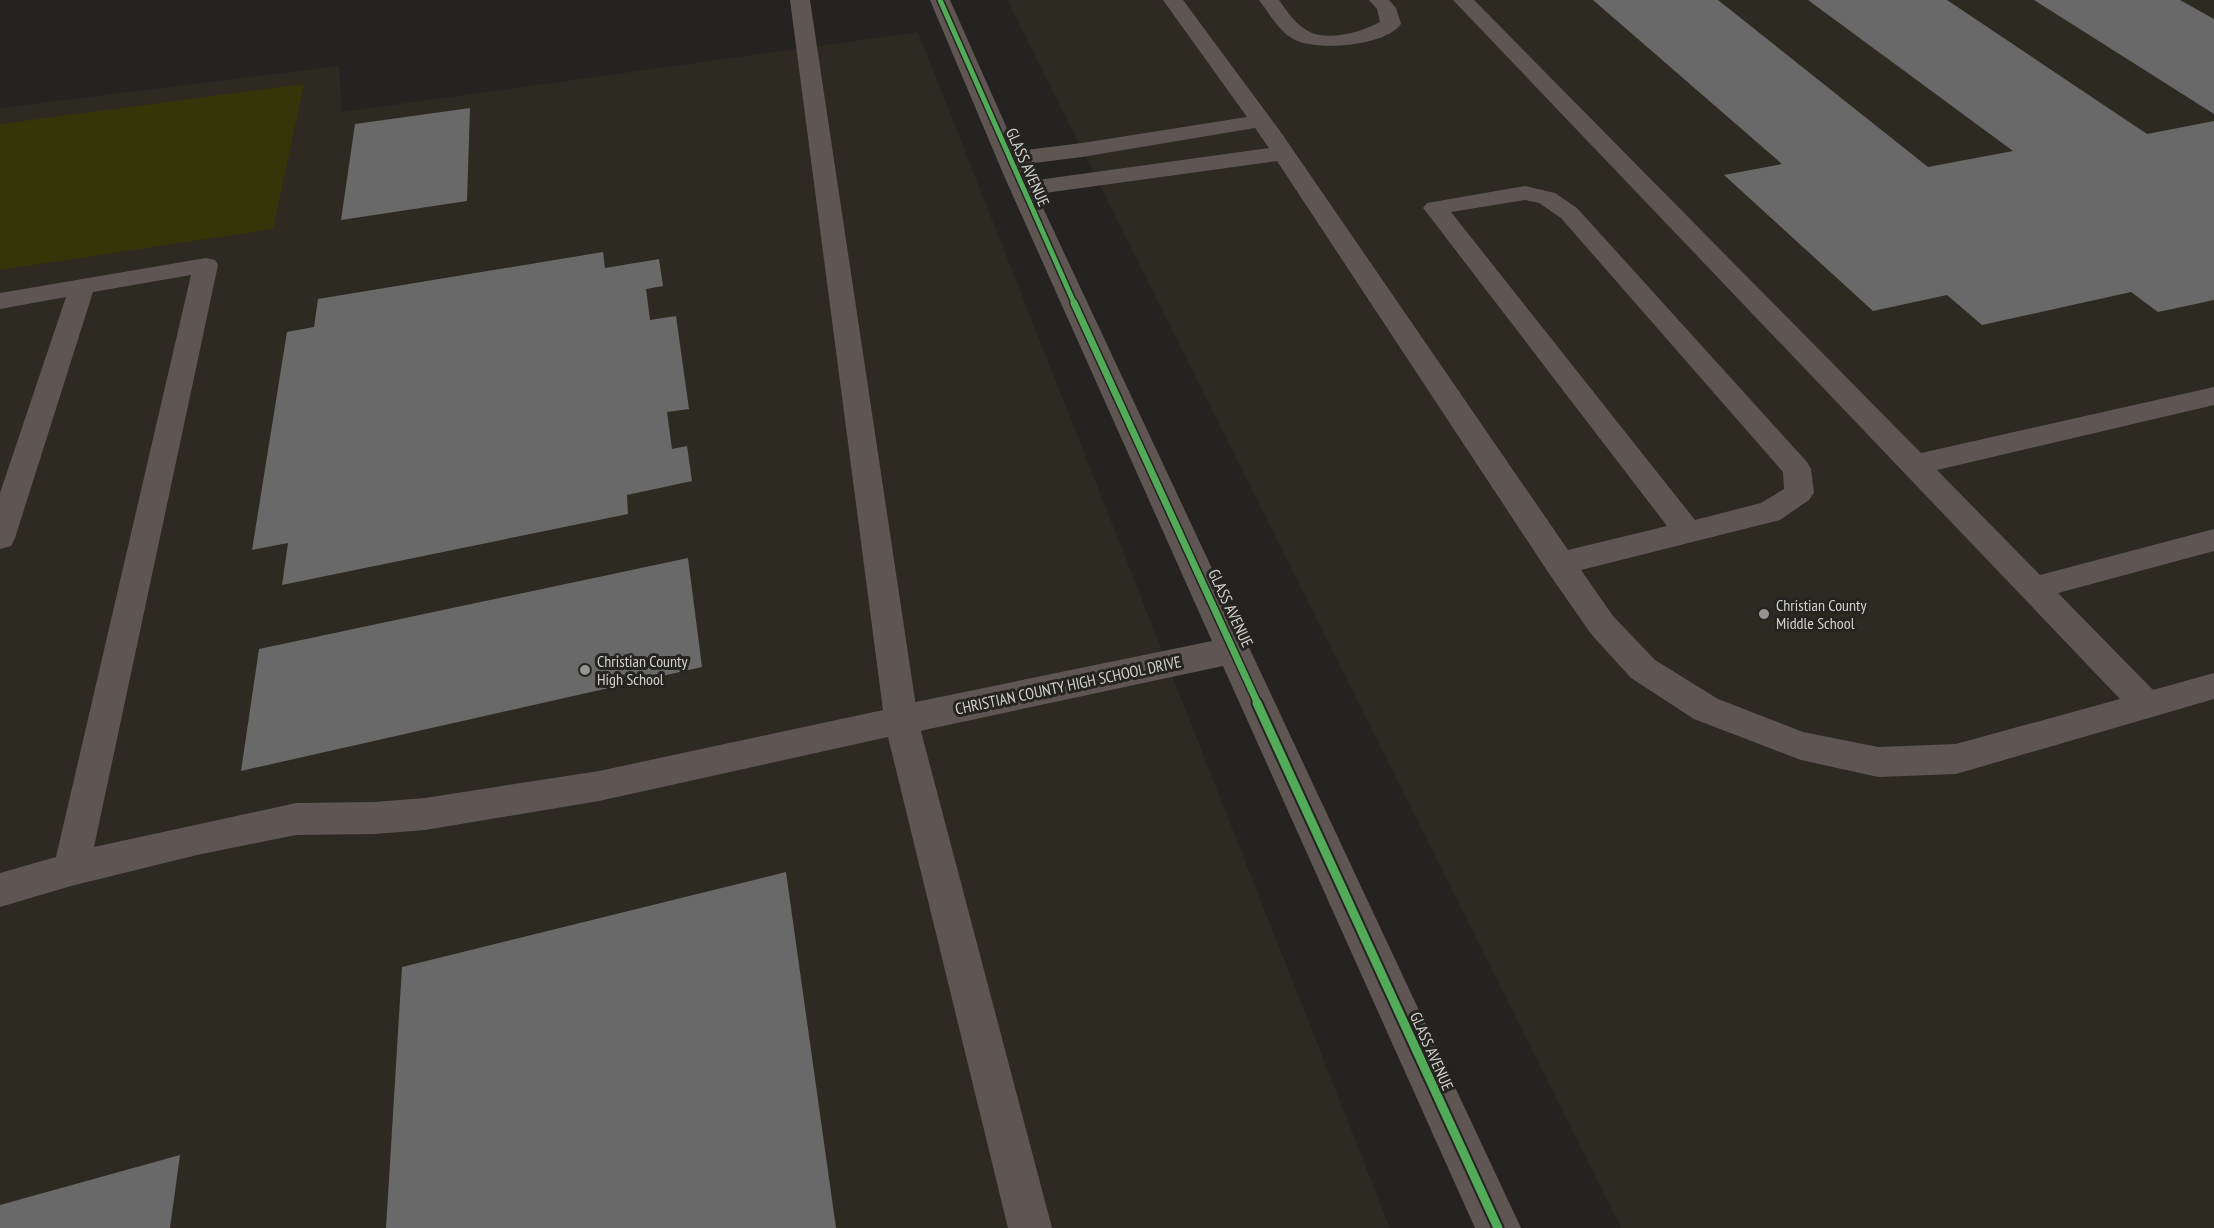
<svg xmlns="http://www.w3.org/2000/svg" width="2214" height="1228" viewBox="0 0 2214 1228" font-family="'PT Sans Narrow',sans-serif">
<style>
.built{fill:#2d2a21}
.green{fill:#343509}
.building{fill:#6a6969}
.lines{fill:none;stroke-linecap:round;stroke-linejoin:round}
.service{fill:#5f5553;fill-rule:evenodd}
.minor{fill:#5f5553;fill-rule:evenodd}
.cycleway-far2-casing{stroke:#252420;stroke-width:8}
.cycleway-far1-casing{stroke:#252420;stroke-width:10}
.cycleway-casing{stroke:#252420;stroke-width:13}
.cycleway-far2{stroke:#51ab58;stroke-width:5}
.cycleway-far1{stroke:#51ab58;stroke-width:7}
.cycleway{stroke:#51ab58;stroke-width:9}
.poi-dot{fill:#959592;stroke:#252420;stroke-width:2}
.labels{text-anchor:middle;dominant-baseline:central;stroke-width:6;stroke-linejoin:round;paint-order:stroke}
.street-label{font-size:16px;fill:#d2d2cf;stroke:#252420}
.poi-label{font-size:16px;fill:#d2d2cf;stroke:#252420;text-anchor:start}
</style>
<rect width="100%" height="100%" fill="#242321"/>
<path class="built" d="M1007 0H2214V1228H1621Z
M918 32 1390 1228H0V108L339 66 342 112Z"/>
<path class="green" d="M304 84 273 229 0 270V124Z"/>
<path class="building" d="M1593 0H1718L1928 167 2013 151 1808 0H1947L2147 134 2214 121V300L2158 312 2131 292 1982 325 1947 295 1873 311 1724 175 1782 164Z
M2034 0H2180L2214 19V114Z
M470 108 467 201 341 220 355 124Z
M603 252 605 268 659 259 663 286 646 289 650 320 676 316 689 409 667 412 672 449 687 446 692 481 627 495 628 514 282 585 288 543 252 550 287 332 314 327 318 299Z
M688 558 702 667 241 771 259 649Z
M786 872 836 1228H386L402 967Z
M180 1155 170 1228H0V1205Z"/>
<g class="lines">
<path class="service" d="M790 0H810L918 720 1052 1228H1008L888 737 599 801 425 830 374 834 296 835 197 855 71 886 0 907V873L56 857 191 275 93 292 15 538 11 546 0 549V493L66 297 0 309V293L206 258 215 260 218 265 94 847 296 803 374 802 425 798 599 771 883 710Z
M1163 0H1183L1280 131 1568 550 1667 526 1427 213 1423 208 1427 203 1525 186 1555 193 1577 208 1807 462 1811 469 1814 493 1809 500 1780 520 1581 570 1613 616 1655 660 1718 699 1803 732 1878 747 1956 744 2120 699 1453 0H1474L1921 453 2214 387V405L1937 470 2040 575 2214 529V551L2058 593 2153 690 2214 673V699L1956 774 1878 777 1801 760 1694 719 1631 678 1591 634 1548 572 1277 161 1023 196 1015 194 1011 189 1015 184 1023 182 1269 148 1255 128 1082 157 1009 166 1001 164 998 159 1001 154 1009 152 1082 143 1247 117ZM1525 200 1539 203 1561 218 1783 472 1784 489 1761 503 1695 520 1451 212Z
M1259 0H1279C1287 11 1295 24 1308 31 1327 42 1362 32 1380 22L1377 9 1369 0H1389L1396 8 1401 24C1386 46 1316 52 1293 39 1279 31 1269 13 1259 0Z"/>
<path class="minor" d="M930 0H950L1029 178 1521 1228H1475L1223 666 901 735 889 730 883 720 889 710 901 705 1212 641 1005 178Z"/>
<g class="cycleway-far2-casing">
<path id="cycleway-far2" d="M940 0 1075 305"/>
</g>
<g class="cycleway-far1-casing">
<path id="cycleway-far1" d="M1074 303 1258 704"/>
</g>
<g class="cycleway-casing">
<path id="cycleway" d="M1257 703 1498 1228"/>
</g>
<use href="#cycleway-far2" class="cycleway-far2"/>
<use href="#cycleway-far1" class="cycleway-far1"/>
<use href="#cycleway" class="cycleway"/>
</g>
<g class="poi-dot">
<circle cx="1764" cy="614" r="6"/>
<circle cx="585" cy="670" r="6"/>
</g>
<g class="labels">
<g class="street-label">
<text transform="translate(1028 167) rotate(66)">GLASS AVENUE</text>
<text transform="translate(1231 608) rotate(65)">GLASS AVENUE</text>
<text transform="translate(1068 685) rotate(-12)">CHRISTIAN COUNTY HIGH SCHOOL DRIVE</text>
<text transform="translate(1432 1051) rotate(66)">GLASS AVENUE</text>
</g>
<g class="poi-label">
<text x="1776" y="605">Christian County<tspan x="1776" dy="18">Middle School</tspan></text>
<text x="597" y="661">Christian County<tspan x="597" dy="18">High School</tspan></text>
</g>
</g>
</svg>
